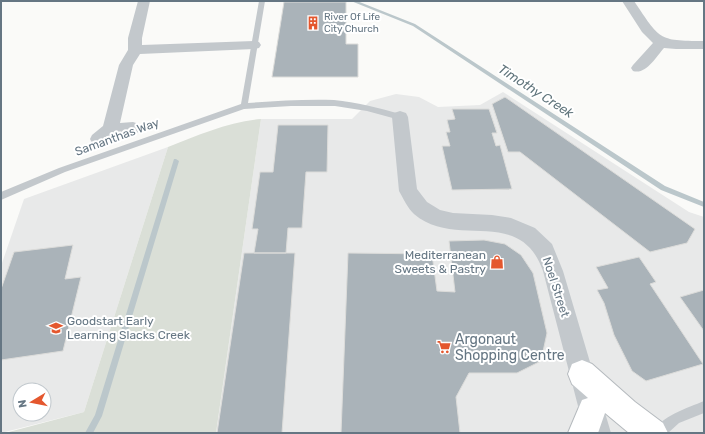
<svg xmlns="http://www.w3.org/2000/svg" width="705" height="434" viewBox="0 0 705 434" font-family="Rubik,sans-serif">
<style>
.built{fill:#e8e9e9;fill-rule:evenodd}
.green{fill:#dadfd7}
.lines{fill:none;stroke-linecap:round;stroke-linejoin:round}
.stream{fill:#bbc7cb;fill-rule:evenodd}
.building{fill:#aab3b9;stroke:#dcdcda}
.primary-casing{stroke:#b5babe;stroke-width:2}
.service{fill:#c3c8cc;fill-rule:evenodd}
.minor{fill:#c3c8cc;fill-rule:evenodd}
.primary{fill:#fff;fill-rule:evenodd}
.labels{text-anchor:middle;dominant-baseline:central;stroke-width:4;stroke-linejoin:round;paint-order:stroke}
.far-poi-label{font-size:10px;fill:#657683;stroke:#fff;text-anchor:start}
.street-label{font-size:12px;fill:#657683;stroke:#fff}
.poi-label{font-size:12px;fill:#657683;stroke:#fff;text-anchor:end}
.water-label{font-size:13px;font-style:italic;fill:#60757c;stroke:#fff}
.near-poi-label{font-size:14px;fill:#657683;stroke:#fff;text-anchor:start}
</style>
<rect width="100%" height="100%" fill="#fafaf8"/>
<path class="built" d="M503 92 689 212 704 217V433H216L261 119H352L370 101 396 94 419 97 438 107 480 105Z
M168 147 84 412 1 433V266L24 199ZM20 390H44V414H20Z"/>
<path class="green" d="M261 119 216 433H5L84 412 168 147C198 135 229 122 261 119Z"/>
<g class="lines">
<path class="stream" d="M351 1H357L415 24 665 186 704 202V207L661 190 413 26Z
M174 159H176L179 161 102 416 93 433H85L95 415Z"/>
</g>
<path class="building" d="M284 2H346V44H358V77H272Z
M505 97 695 229 687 243 650 252 520 152H508L492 104Z
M452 109H489L497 133H492L496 146 500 145 512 189 452 190 442 146H450L446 132H450L447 120 455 119Z
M278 125H328L327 172H306L302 228H288L286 253H254L258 229H252L260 172H273Z
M484 240 505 244 521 255 533 273 547 333 541 361 517 373H469L456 397 460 433H341L348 253 432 254 437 291 455 292 449 241Z
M73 245 65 279 81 277 63 351 1 360V289L14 252Z
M244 253H295L282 433H217Z
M639 257 656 282 650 284 703 364 646 381 632 371 614 335 604 303 597 290 608 288 596 267Z
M704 290V331L680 297Z"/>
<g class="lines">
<g class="primary-casing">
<path id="primary" d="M582 360 592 364 635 402 663 423 668 433H629L605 413 598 433H568L582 400 588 398 572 384 568 374 572 364Z"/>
</g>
<path class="service" d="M259 1H265L248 103C277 101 305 99 334 100 356 102 379 108 400 114L403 115V119L400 120 367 111 335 106H291L244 109 65 172 1 200V192L59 168 241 104Z
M704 401V413L679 423 668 433H653C660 416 688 408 704 401Z"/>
<path class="minor" d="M138 1H150L142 38V45L254 41 259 42 261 45 259 48 254 49 140 54 133 65 120 123 133 122 139 124 141 128 139 132C131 135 123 133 115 135 105 137 106 148 92 143L90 139 92 135 103 126 119 65 128 50V38Z
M622 1H634C660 39 657 41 704 41V49H676L664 48C656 57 646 75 633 71L631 68 633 65 653 43 642 32Z
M400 111 406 113 408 117 417 189 427 202 440 210 453 213 492 215 511 218 535 228 552 244 563 271 611 433H585L543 271C520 205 456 250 414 214 408 209 403 198 399 191L392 117 394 113Z"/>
<use href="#primary" class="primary"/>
</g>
<defs>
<g id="building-bare" transform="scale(1.08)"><path d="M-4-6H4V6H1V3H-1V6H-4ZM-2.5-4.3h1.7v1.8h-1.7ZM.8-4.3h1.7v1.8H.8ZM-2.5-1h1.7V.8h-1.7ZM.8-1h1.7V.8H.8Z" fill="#e4572e" stroke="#fff" stroke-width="2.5" paint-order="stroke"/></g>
<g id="shop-bare" transform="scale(1.08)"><path d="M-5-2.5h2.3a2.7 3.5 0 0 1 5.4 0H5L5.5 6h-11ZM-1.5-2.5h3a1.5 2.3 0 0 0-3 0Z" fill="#e4572e" stroke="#fff" stroke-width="2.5" paint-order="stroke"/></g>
<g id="school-bare" transform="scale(1.08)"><path d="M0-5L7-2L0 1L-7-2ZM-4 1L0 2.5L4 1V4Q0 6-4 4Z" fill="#e4572e" stroke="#fff" stroke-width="2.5" paint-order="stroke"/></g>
<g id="supermarket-bare" transform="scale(1.08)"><path d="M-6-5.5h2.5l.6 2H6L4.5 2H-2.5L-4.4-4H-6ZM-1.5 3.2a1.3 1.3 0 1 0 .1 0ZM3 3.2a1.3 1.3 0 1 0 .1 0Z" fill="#e4572e" stroke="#fff" stroke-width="2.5" paint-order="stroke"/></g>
</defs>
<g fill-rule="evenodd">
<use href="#building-bare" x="313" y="23"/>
<use href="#shop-bare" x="497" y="262"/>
<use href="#school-bare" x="56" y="328"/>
<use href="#supermarket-bare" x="444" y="347"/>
</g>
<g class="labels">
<g class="far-poi-label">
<text x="324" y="17">River Of Life<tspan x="324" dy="12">City Church</tspan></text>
</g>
<g class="street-label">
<text transform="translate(117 137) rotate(-20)">Samanthas Way</text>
<text transform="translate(556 287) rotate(72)">Noel Street</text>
</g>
<g class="poi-label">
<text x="486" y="255">Mediterranean<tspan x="486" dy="14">Sweets &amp; Pastry</tspan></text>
<text x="67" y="321" text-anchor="start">Goodstart Early<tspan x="67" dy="14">Learning Slacks Creek</tspan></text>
</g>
<g class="water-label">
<text transform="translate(536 91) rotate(33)">Timothy Creek</text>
</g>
<g class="near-poi-label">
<text x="455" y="339">Argonaut<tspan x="455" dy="16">Shopping Centre</tspan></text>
</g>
</g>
<rect width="705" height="434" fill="none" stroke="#657683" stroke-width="4"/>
<g transform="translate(32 402) rotate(260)"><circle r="19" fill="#ffffff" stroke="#c1c8cd"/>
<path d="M0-3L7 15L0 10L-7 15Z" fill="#e4572e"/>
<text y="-6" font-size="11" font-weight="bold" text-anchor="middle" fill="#657683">N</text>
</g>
</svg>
